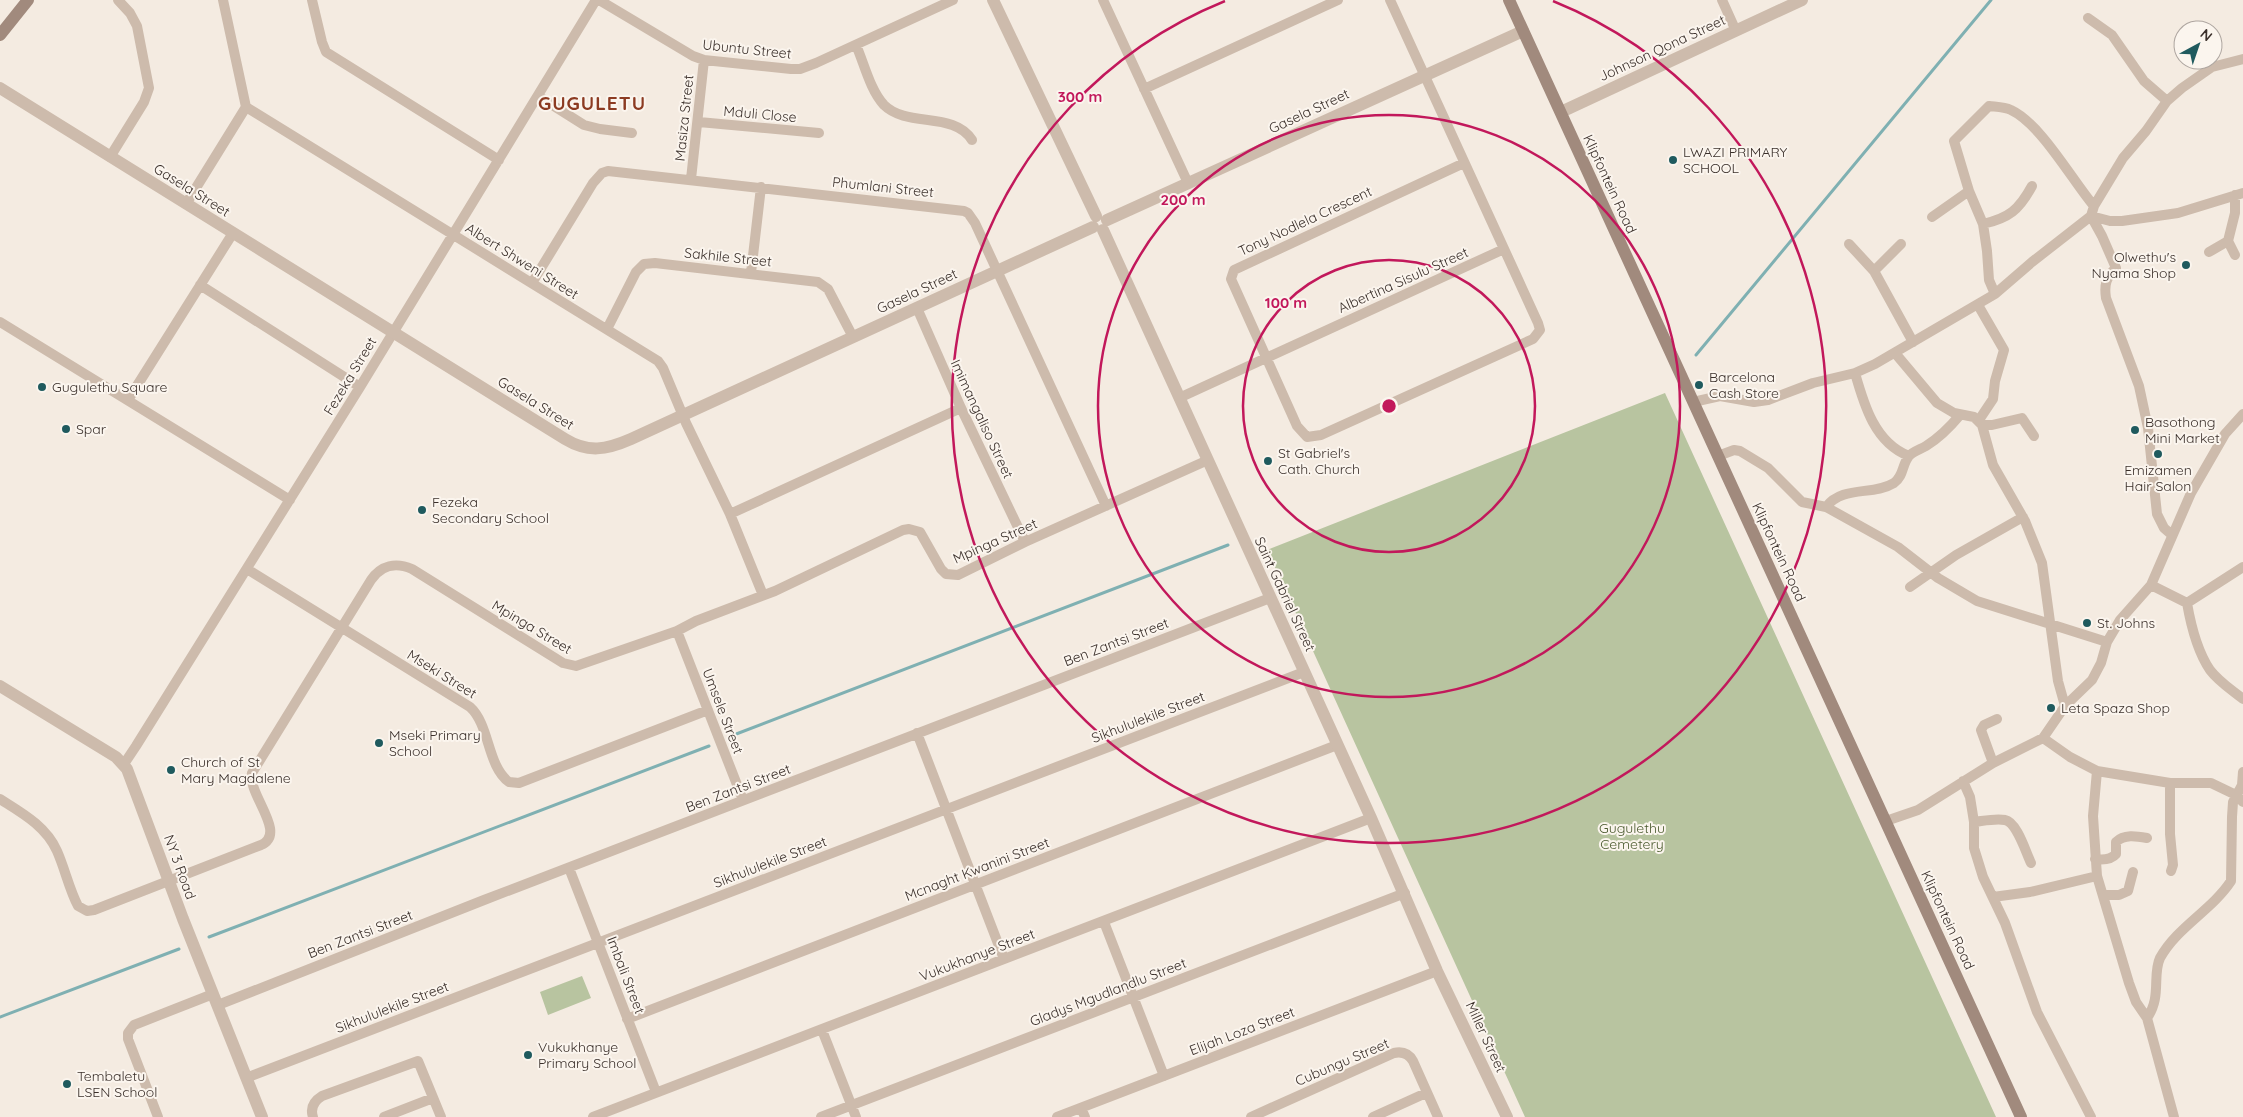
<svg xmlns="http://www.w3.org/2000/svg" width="2243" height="1117" viewBox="0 0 2243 1117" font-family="Quicksand,sans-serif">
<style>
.green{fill:#b8c4a0}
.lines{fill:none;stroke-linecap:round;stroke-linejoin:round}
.stream{stroke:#7fb0b2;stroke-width:3}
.minor{stroke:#cdbbac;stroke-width:10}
.tertiary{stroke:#cdbbac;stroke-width:12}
.secondary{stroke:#a18a7d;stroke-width:12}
.ring{fill:none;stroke:#c2185b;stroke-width:2.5}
.poi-dot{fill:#1f5a5e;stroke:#fbf5ee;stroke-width:2}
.labels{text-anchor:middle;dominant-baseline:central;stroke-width:4;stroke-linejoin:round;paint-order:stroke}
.street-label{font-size:14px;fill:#3b302b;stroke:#fbf5ee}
.poi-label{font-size:14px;fill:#3b302b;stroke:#fbf5ee;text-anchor:start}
.park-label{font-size:14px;fill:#4a5a2e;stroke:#fbf5ee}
.district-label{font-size:19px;font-weight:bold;letter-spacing:1px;fill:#8c3b22;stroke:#fbf5ee}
.centre{fill:#c2185b;stroke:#fbf5ee;stroke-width:2.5}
.ring-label{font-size:15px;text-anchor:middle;font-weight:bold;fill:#c2185b;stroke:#fbf5ee;stroke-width:4;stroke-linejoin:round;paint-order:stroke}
</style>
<rect width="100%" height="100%" fill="#f4ebe1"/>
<path class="green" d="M1665 393 1996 1117H1525L1267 550Z
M582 976 591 998 548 1015 540 992Z"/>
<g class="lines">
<path class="stream" d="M1696 355 1991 0
M731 736 1228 545
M209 937 709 746
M0 1017 179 949"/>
<path class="minor" d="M223 0 246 107 658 361 663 368 686 423 730 514 763 595
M312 0 322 42 326 52 499 160
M599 0 693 56 704 60 791 69H800L816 63 953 0
M1103 0 1188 183
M1390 0 1538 323 1540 330 1533 339 1321 435 1307 437 1297 426 1231 279 1234 270 1464 163
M1722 0 1736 31
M2088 18 2112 35 2144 81 2167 101
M856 45C864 63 870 90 884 105 907 128 954 111 972 140
M1144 89 1338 0
M538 96 584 125 600 129 632 133
M699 122 819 133
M110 157 144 102 149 88 137 26 130 13 118 0
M691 179 704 60
M186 204 246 107
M1932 217 1969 191
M1983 224C2009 218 2019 210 2032 186
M2228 241 2235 255
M1849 244 1874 271 1913 342
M2209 252 2228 241 2235 213V195
M1874 271 1901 244
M751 273 761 187
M532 283 593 183 602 173 608 171 964 211 968 213 975 223 1106 506
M200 285 360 387
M1995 294 1989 280 1987 251 1983 224 1969 191 1954 141 1989 106C1997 107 2004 107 2011 110 2041 124 2072 180 2094 206
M1978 305 2004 350 1995 381 1993 399 1979 420
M917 308 961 408 1025 542
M0 322 290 500
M607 329 636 272 644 264 655 263 818 282 828 289 853 337
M1855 373C1864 405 1875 443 1909 456
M1179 398 1504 249
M128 400 233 233
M1693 402 1720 396 1754 402 1768 400 1813 383 1855 373 1875 364 1995 294 2032 262 2091 216 2110 221H2122L2178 213 2243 193
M1982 425H1992L2022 418 2034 436
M1718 456 1734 450 1740 451 1768 468 1802 502 1826 507C1843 485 1873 496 1894 483 1904 476 1902 464 1909 456 1912 452 1921 449 1926 446 1939 438 1950 427 1960 415
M1826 507 1898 547 1938 578 1977 601 2107 642
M730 514 961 408
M2172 535 2164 528 2157 514 2148 428 2139 386 2106 298C2104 285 2106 277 2116 268L2102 236 2091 216 2094 206 2123 158 2146 131 2167 101 2182 88 2212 67 2243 59
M247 569 470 707C490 725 487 766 509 782L519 783 708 710
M2151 585 2187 603
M1910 587 1956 555 2023 517
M2187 603C2191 626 2197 651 2210 670 2219 682 2232 690 2243 699
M2187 603 2243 567
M677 631 743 800
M2065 706 2092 680 2101 663 2107 642 2120 620 2151 585 2191 493 2225 434 2243 414
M917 733 1004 959
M2043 738 2070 757 2097 771 2170 783H2211L2236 795 2243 802
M1993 763 1981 730 1984 725 1997 719
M124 764 136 746 360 387 596 0
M2097 771 2093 816 2097 876 2129 983 2136 1002 2147 1018 2174 1117
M1963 781 1970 797 1974 822V848L1983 877 2005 923 2037 1012 2091 1117
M2170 783V834L2173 865 2171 871
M0 799C22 813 46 826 57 851 65 869 69 889 78 906L87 911 94 910 261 845C288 833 247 794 252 773L371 580C381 565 396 562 412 569L563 663 576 666 677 631 696 621 775 591 903 530 909 529 920 532 941 569 946 574 958 575 1025 542 1208 460
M1886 821 1918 810 1993 763 2043 738 2065 706 2058 681 2042 563 2025 521 1993 465 1982 425 1974 417 1954 413 1937 403 1895 353
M1974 822C1983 821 1996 818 2005 820 2017 822 2026 853 2031 863
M2095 859C2103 860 2111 860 2116 854V842C2124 834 2136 836 2147 838
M569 868 656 1092
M2103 895H2119L2128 891 2133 872
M1993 897 2030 892 2097 876
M1104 922 1164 1076
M218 1005 484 900 1270 598
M2147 1018C2162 997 2152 975 2160 958 2177 927 2212 910 2231 881L2232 817 2233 802 2242 785 2243 772
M627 1019 1337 745
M822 1030 856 1117
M246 1078 1304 672
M1081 1108 1085 1117
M158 1117 128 1039V1033L134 1025 213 994
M313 1117C310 1108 314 1101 322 1096L418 1061 441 1117
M384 1117 433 1098
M593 1117 1371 818
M821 1117 1405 893
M1057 1117 1437 971
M1251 1117 1394 1053C1403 1051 1409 1054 1413 1061L1438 1117
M1373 1117 1426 1093"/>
<path class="tertiary" d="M993 0 1096 216
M0 88 565 439C588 453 606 450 631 439L1093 227
M1561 112 1802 0
M1107 220 1523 31
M1103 230 1371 818 1437 971 1507 1117
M0 686 116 757 127 769 183 919 262 1117"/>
<path class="secondary" d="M1509 0 2021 1117
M0 35 28 0"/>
</g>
<g class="ring">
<circle cx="1389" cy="406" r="146"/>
<circle cx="1389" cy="406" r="291"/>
<path d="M1553 1A437 437 0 1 1 1225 1"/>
</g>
<g class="poi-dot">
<circle cx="1673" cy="160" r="5"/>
<circle cx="2186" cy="265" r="5"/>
<circle cx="1699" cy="385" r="5"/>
<circle cx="42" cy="387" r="5"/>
<circle cx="66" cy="429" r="5"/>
<circle cx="2135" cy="430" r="5"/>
<circle cx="2158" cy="454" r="5"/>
<circle cx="1268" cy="461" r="5"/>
<circle cx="422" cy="510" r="5"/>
<circle cx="2087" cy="623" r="5"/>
<circle cx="2051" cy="708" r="5"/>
<circle cx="379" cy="743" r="5"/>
<circle cx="171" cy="770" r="5"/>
<circle cx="528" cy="1055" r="5"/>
<circle cx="67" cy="1084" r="5"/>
</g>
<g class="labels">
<g class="street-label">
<text transform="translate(1662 48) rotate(-25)">Johnson Qona Street</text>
<text transform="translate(747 49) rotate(6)">Ubuntu Street</text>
<text transform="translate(1309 111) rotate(-25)">Gasela Street</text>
<text transform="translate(760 114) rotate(5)">Mduli Close</text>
<text transform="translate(684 118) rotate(-84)">Masiza Street</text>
<text transform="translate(1610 184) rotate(65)">Klipfontein Road</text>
<text transform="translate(883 187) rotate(6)">Phumlani Street</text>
<text transform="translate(192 190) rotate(32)">Gasela Street</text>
<text transform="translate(1305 221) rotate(-25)">Tony Nodlela Crescent</text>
<text transform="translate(728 257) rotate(6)">Sakhile Street</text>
<text transform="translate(522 261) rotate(32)">Albert Shweni Street</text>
<text transform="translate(1403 280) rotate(-24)">Albertina Sisulu Street</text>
<text transform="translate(917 291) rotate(-25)">Gasela Street</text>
<text transform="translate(350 376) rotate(-59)">Fezeka Street</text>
<text transform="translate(536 403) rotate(32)">Gasela Street</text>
<text transform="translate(982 419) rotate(65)">Imimangaliso Street</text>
<text transform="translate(995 541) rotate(-24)">Mpinga Street</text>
<text transform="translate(1779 552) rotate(65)">Klipfontein Road</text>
<text transform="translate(1285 594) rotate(65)">Saint Gabriel Street</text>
<text transform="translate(532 627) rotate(31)">Mpinga Street</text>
<text transform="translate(1116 642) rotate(-21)">Ben Zantsi Street</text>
<text transform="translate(442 674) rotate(32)">Mseki Street</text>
<text transform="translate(723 711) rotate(69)">Umsele Street</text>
<text transform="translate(1148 717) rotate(-21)">Sikhululekile Street</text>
<text transform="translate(738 788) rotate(-21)">Ben Zantsi Street</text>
<text transform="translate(770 862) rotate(-21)">Sikhululekile Street</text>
<text transform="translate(180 867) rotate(70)">NY 3 Road</text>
<text transform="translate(977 869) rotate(-21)">Mcnaght Kwanini Street</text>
<text transform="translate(1948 920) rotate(65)">Klipfontein Road</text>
<text transform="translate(360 934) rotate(-21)">Ben Zantsi Street</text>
<text transform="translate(977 955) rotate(-21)">Vukukhanye Street</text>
<text transform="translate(626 975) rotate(69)">Imbali Street</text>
<text transform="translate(1108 992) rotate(-21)">Gladys Mgudlandlu Street</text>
<text transform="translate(392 1007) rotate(-21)">Sikhululekile Street</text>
<text transform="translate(1242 1031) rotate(-21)">Elijah Loza Street</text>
<text transform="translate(1486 1037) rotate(65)">Miller Street</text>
<text transform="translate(1342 1062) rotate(-23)">Cubungu Street</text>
</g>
<g class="poi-label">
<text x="1683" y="152">LWAZI PRIMARY<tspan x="1683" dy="16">SCHOOL</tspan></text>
<text x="2176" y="257" text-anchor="end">Olwethu's<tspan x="2176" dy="16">Nyama Shop</tspan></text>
<text x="1709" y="377">Barcelona<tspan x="1709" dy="16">Cash Store</tspan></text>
<text x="52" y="387">Gugulethu Square</text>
<text x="2145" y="422">Basothong<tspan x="2145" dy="16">Mini Market</tspan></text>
<text x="76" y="429">Spar</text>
<text x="1278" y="453">St Gabriel's<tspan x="1278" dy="16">Cath. Church</tspan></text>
<text x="2158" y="470" text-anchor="middle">Emizamen<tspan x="2158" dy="16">Hair Salon</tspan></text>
<text x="432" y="502">Fezeka<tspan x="432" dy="16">Secondary School</tspan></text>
<text x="2097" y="623">St. Johns</text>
<text x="2061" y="708">Leta Spaza Shop</text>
<text x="389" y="735">Mseki Primary<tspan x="389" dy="16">School</tspan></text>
<text x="181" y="762">Church of St<tspan x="181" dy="16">Mary Magdalene</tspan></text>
<text x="538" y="1047">Vukukhanye<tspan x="538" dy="16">Primary School</tspan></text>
<text x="77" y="1076">Tembaletu<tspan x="77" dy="16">LSEN School</tspan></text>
</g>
<g class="park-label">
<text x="1632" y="828">Gugulethu<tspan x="1632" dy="16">Cemetery</tspan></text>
</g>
<g class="district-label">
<text x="592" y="103">GUGULETU</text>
</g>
</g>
<circle cx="1389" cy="406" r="8" class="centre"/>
<g class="ring-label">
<text x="1080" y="102">300 m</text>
<text x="1183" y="205">200 m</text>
<text x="1286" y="308">100 m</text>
</g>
<g transform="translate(2198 45) rotate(40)"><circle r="24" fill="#fbf5ee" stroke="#aea6a0"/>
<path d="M0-4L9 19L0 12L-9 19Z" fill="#1f5a5e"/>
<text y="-8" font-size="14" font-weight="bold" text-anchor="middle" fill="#3b302b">N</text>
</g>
</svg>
